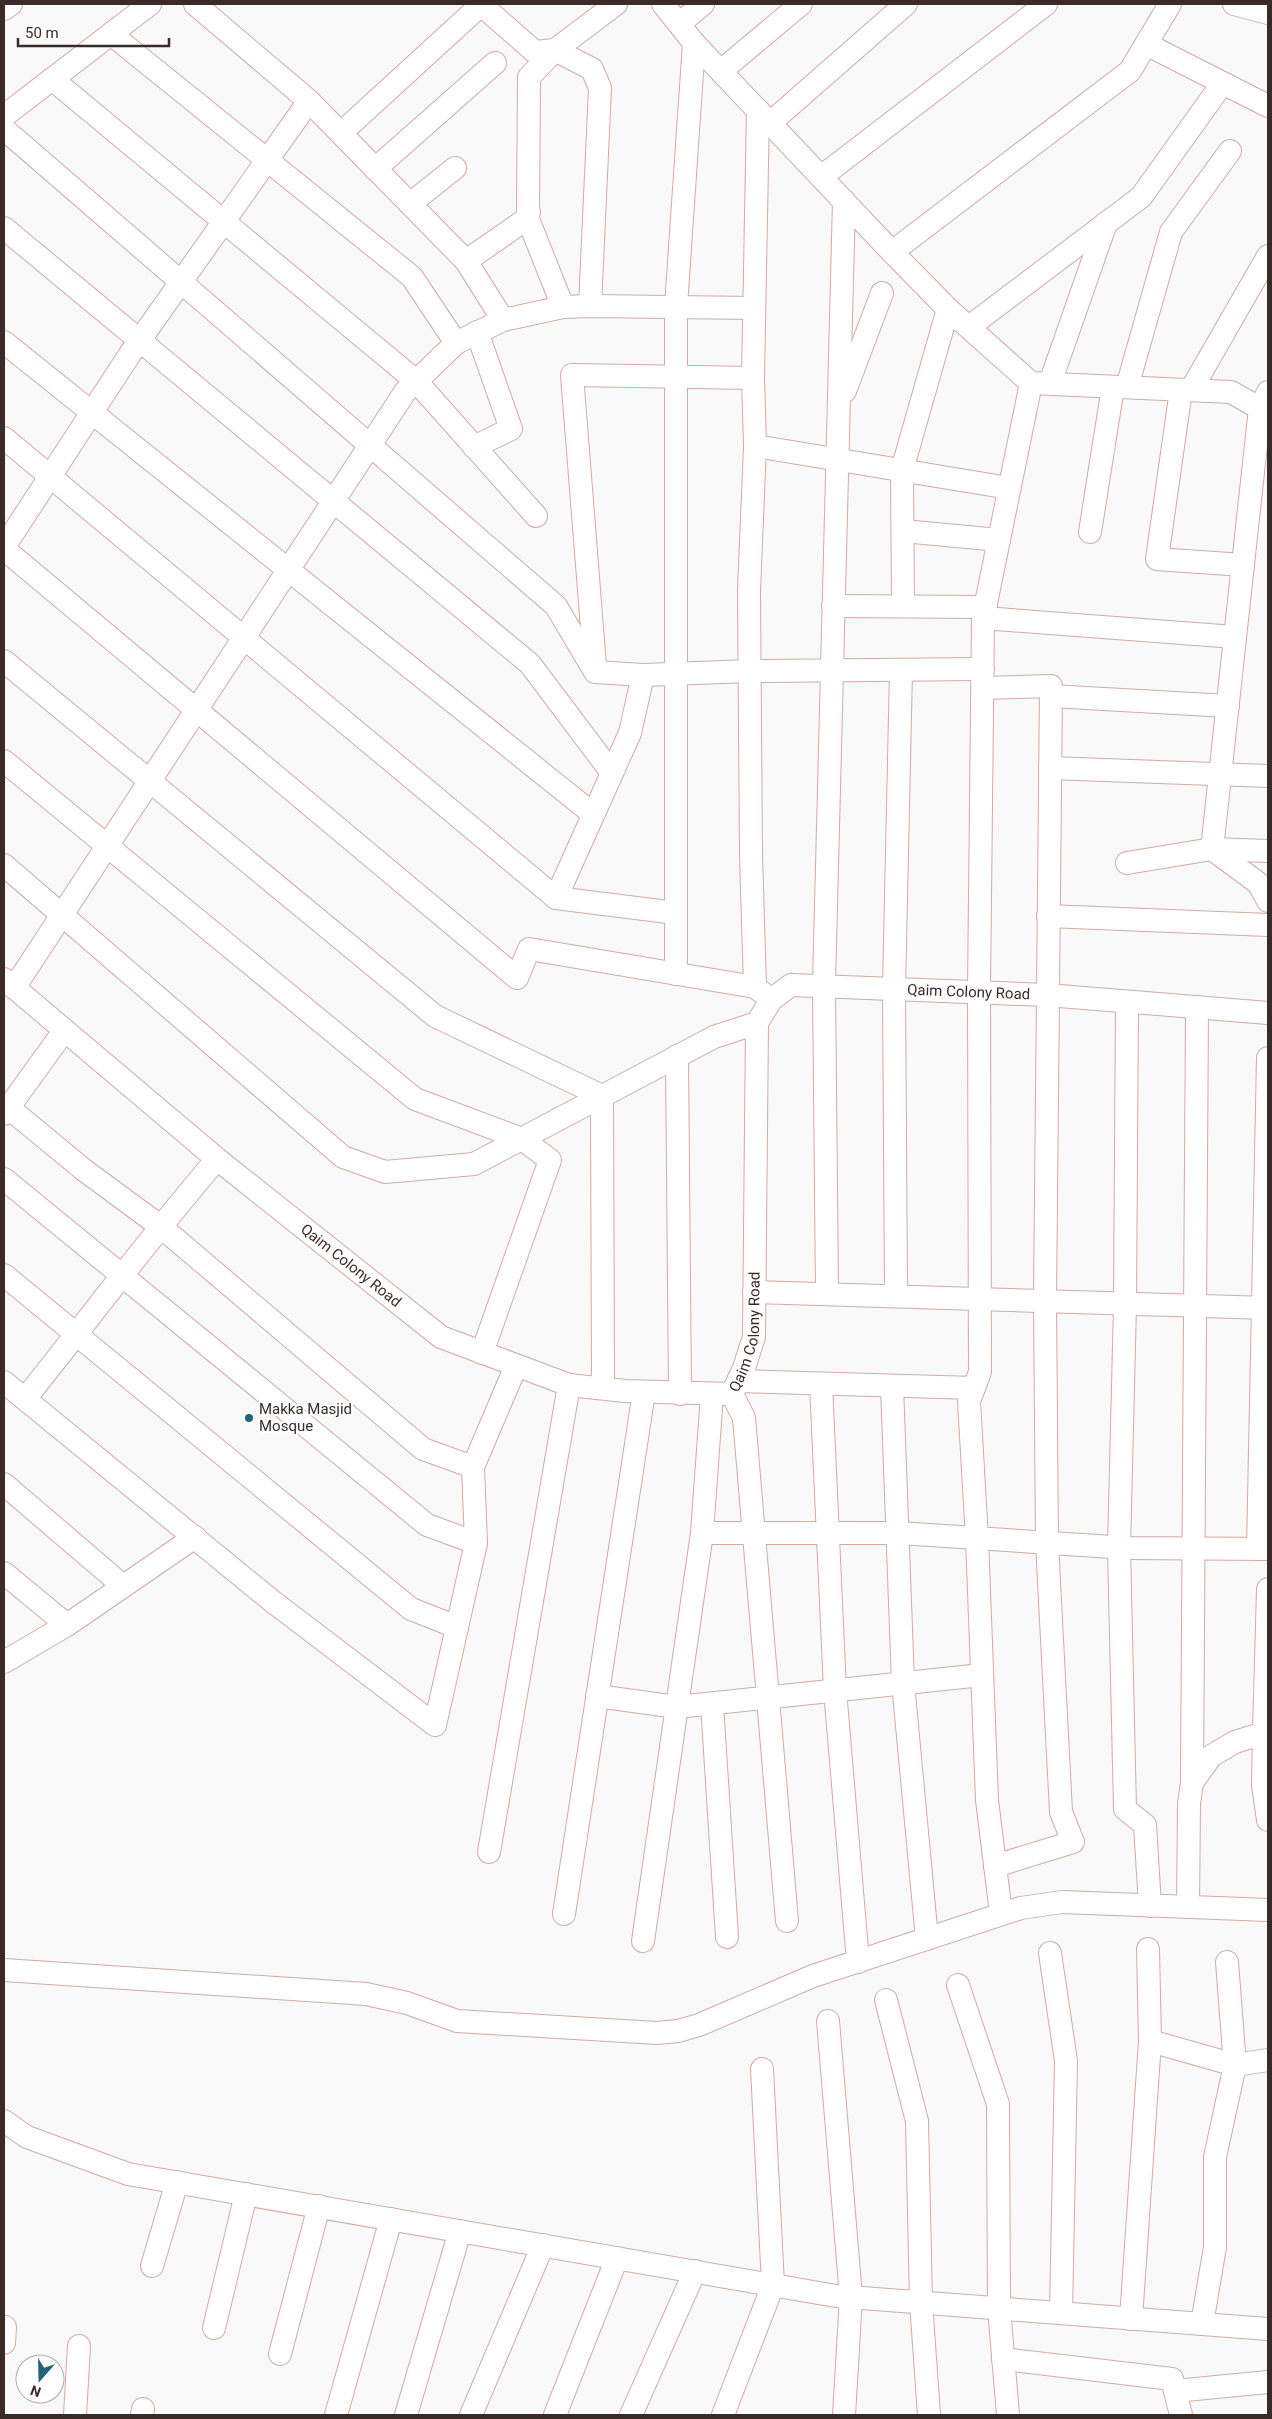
<svg xmlns="http://www.w3.org/2000/svg" width="1272" height="2419" viewBox="0 0 1272 2419" font-family="Roboto,sans-serif">
<style>
.lines{fill:none;stroke-linecap:round;stroke-linejoin:round}
.minor-casing{stroke:#d2aaa3;stroke-width:24}
.minor{stroke:#fff;stroke-width:22}
.poi-dot{fill:#216377;stroke:#fff;stroke-width:2}
.labels{text-anchor:middle;dominant-baseline:central;stroke-width:4;stroke-linejoin:round;paint-order:stroke}
.street-label{font-size:15px;fill:#3b2b28;stroke:#fff}
.poi-label{font-size:15px;fill:#3b2b28;stroke:#fff;text-anchor:start}
</style>
<rect width="100%" height="100%" fill="#f9f9f9"/>
<g class="lines">
<g class="minor-casing">
<g id="minor">
<path d="M195 4 309 101 466 261 503 320"/>
<path d="M480 4 535 52 555 50 592 69 600 88 590 306"/>
<path d="M663 4 694 43 892 252 948 309 1031 383 1231 392 1268 413"/>
<path d="M1234 4 1268 13"/>
<path d="M4 9 11 4"/>
<path d="M679 24 703 4"/>
<path d="M111 34 412 277 456 343"/>
<path d="M1146 44 1268 106"/>
<path d="M721 71 801 4"/>
<path d="M52 79 416 381 536 516"/>
<path d="M758 110 753 378 755 446 749 591 751 855 755 987 767 996"/>
<path d="M4 116 150 4"/>
<path d="M770 123 906 4"/>
<path d="M4 129 556 606 595 672 643 675"/>
<path d="M341 133 481 5"/>
<path d="M375 169 495 63"/>
<path d="M821 177 1046 4"/>
<path d="M410 204 455 168"/>
<path d="M4 228 530 664 612 773"/>
<path d="M892 252 1130 71 1170 4"/>
<path d="M466 261 525 220 529 212"/>
<path d="M563 307 528 219 529 77 555 50 616 4"/>
<path d="M969 327 1141 197 1222 84"/>
<path d="M4 342 593 814"/>
<path d="M1050 383 1106 223"/>
<path d="M1127 387 1171 232 1230 151"/>
<path d="M1181 390 1157 559 1243 565"/>
<path d="M1191 390 1268 256"/>
<path d="M845 391 882 293"/>
<path d="M1268 392 1260 408 1212 849 1258 883 1268 901"/>
<path d="M4 438 556 898 676 913"/>
<path d="M755 446 1009 488"/>
<path d="M474 447 511 429 477 332"/>
<path d="M903 531 999 540"/>
<path d="M1090 532 1113 387"/>
<path d="M4 547 130 354 309 101"/>
<path d="M4 549 517 978 529 949 755 987"/>
<path d="M833 606 986 607"/>
<path d="M903 606 902 470 948 309"/>
<path d="M983 618 1235 637"/>
<path d="M4 661 435 1016 602 1096 603 1387"/>
<path d="M595 666 572 375 753 378"/>
<path d="M983 688 1051 686 1045 1300 1047 1543 1061 1812 1073 1842 995 1866"/>
<path d="M1051 696 1228 706"/>
<path d="M4 761 415 1099 522 1139 550 1160 482 1353"/>
<path d="M1050 768 1268 776"/>
<path d="M1127 863 1212 849 1268 851"/>
<path d="M4 865 343 1157 385 1172 474 1164 714 1037 757 1023"/>
<path d="M556 898 630 733 643 675 750 671 983 669"/>
<path d="M1048 916 1268 925"/>
<path d="M676 974V306L694 43"/>
<path id="s1" d="M4 979 217 1159 441 1337 569 1385 625 1391 732 1394 744 1368 754 1337 757 1023 771 1000 791 985 1047 995 1268 1013"/>
<path d="M14 988 405 392 456 343 503 320 563 307 590 306 754 308"/>
<path d="M1127 1002 1125 1305 1119 1548 1125 1809 1145 1825 1150 1906"/>
<path d="M677 1056 680 1394"/>
<path d="M4 1104 84 1170 160 1226 423 1449 473 1467"/>
<path d="M4 1114 64 1031"/>
<path d="M4 1179 427 1525 476 1543"/>
<path d="M4 1275 411 1609 457 1627"/>
<path d="M754 1292 1268 1308"/>
<path d="M827 1294 824 984 844 201"/>
<path d="M896 1296 894 988 901 670"/>
<path d="M738 1381 974 1388"/>
<path d="M4 1382 272 1601 435 1725 476 1543 473 1467 516 1366"/>
<path d="M821 1384 835 1690 858 1962"/>
<path d="M892 1386 903 1683 927 1939"/>
<path d="M732 1394 744 1418 787 1921"/>
<path d="M25 1399C89 1319 150 1237 217 1159"/>
<path d="M4 1484 123 1586"/>
<path d="M702 1533H899L1128 1548 1268 1549"/>
<path d="M1258 1549 1268 1058"/>
<path d="M4 1573 67 1625"/>
<path d="M4 1662 67 1625 195 1537"/>
<path d="M597 1696 677 1707 982 1675"/>
<path d="M712 1704 727 1937"/>
<path d="M1268 1731 1264 1733 1263 1785 1268 1820"/>
<path d="M1192 1783 1197 1007"/>
<path d="M489 1852 569 1385"/>
<path d="M1188 1907 1189 1803 1192 1783 1211 1756 1235 1742 1264 1733 1268 1589"/>
<path d="M564 1914 644 1392"/>
<path d="M1001 1914 987 1800 977 1539 969 1401 980 1372 979 992 983 618 1031 383"/>
<path d="M643 1941 702 1533 712 1395"/>
<path d="M1050 1953 1066 2061 1061 2313"/>
<path d="M4 1970 366 1994 407 2003 457 2021 657 2033 678 2031 699 2025 813 1976 1021 1908 1062 1902 1268 1910"/>
<path d="M958 1985 998 2104 999 2308 1008 2415"/>
<path d="M886 2000 917 2121 921 2302 929 2415"/>
<path d="M828 2021 851 2297 844 2415"/>
<path d="M1150 2041 1235 2065 1268 2060"/>
<path d="M4 2121 27 2137 128 2174 836 2296 1268 2329"/>
<path d="M152 2266 177 2182"/>
<path d="M1131 2319 1150 2041 1148 1949"/>
<path d="M1202 2324 1215 2247V2157L1235 2065 1227 1962"/>
<path d="M214 2328 246 2194"/>
<path d="M4 2343 5 2327"/>
<path d="M280 2354 319 2206"/>
<path d="M1003 2359 1172 2379 1181 2415"/>
<path d="M1175 2391 1268 2382"/>
<path d="M75 2415 79 2346"/>
<path d="M142 2415 143 2409"/>
<path d="M336 2415 391 2219"/>
<path d="M406 2415 460 2231"/>
<path d="M471 2415 543 2245"/>
<path d="M555 2415 617 2258"/>
<path d="M631 2415 695 2271"/>
<path d="M723 2415 773 2285 762 2069"/>
</g>
</g>
<use href="#minor" class="minor"/>
</g>
<circle class="poi-dot" cx="249" cy="1418" r="5"/>
<g class="labels">
<g class="street-label">
<text stroke="none"><textPath href="#s1" startOffset="1470">Qaim Colony Road</textPath></text>
<text stroke="none"><textPath href="#s1" startOffset="450">Qaim Colony Road</textPath></text>
<text stroke="none"><textPath href="#s1" startOffset="930">Qaim Colony Road</textPath></text>
</g>
<g class="poi-label">
<text x="259" y="1409">Makka Masjid<tspan x="259" dy="17">Mosque</tspan></text>
</g>
</g>
<rect width="1272" height="2419" fill="none" stroke="#3b2b28" stroke-width="10"/>
<g transform="translate(40 2379) rotate(200)"><circle r="24" fill="#ffffff" stroke="#b1aaa9"/>
<path d="M0-4L9 19L0 12L-9 19Z" fill="#216377"/>
<text y="-8" font-size="14" font-weight="bold" text-anchor="middle" fill="#3b2b28">N</text>
</g>
<path d="M18 38v8h151v-8" fill="none" stroke="#3b2b28" stroke-width="2.5"/>
<text x="25" y="38" font-size="15" fill="#3b2b28" stroke="#ffffff" stroke-width="4" paint-order="stroke">50 m</text>
</svg>
